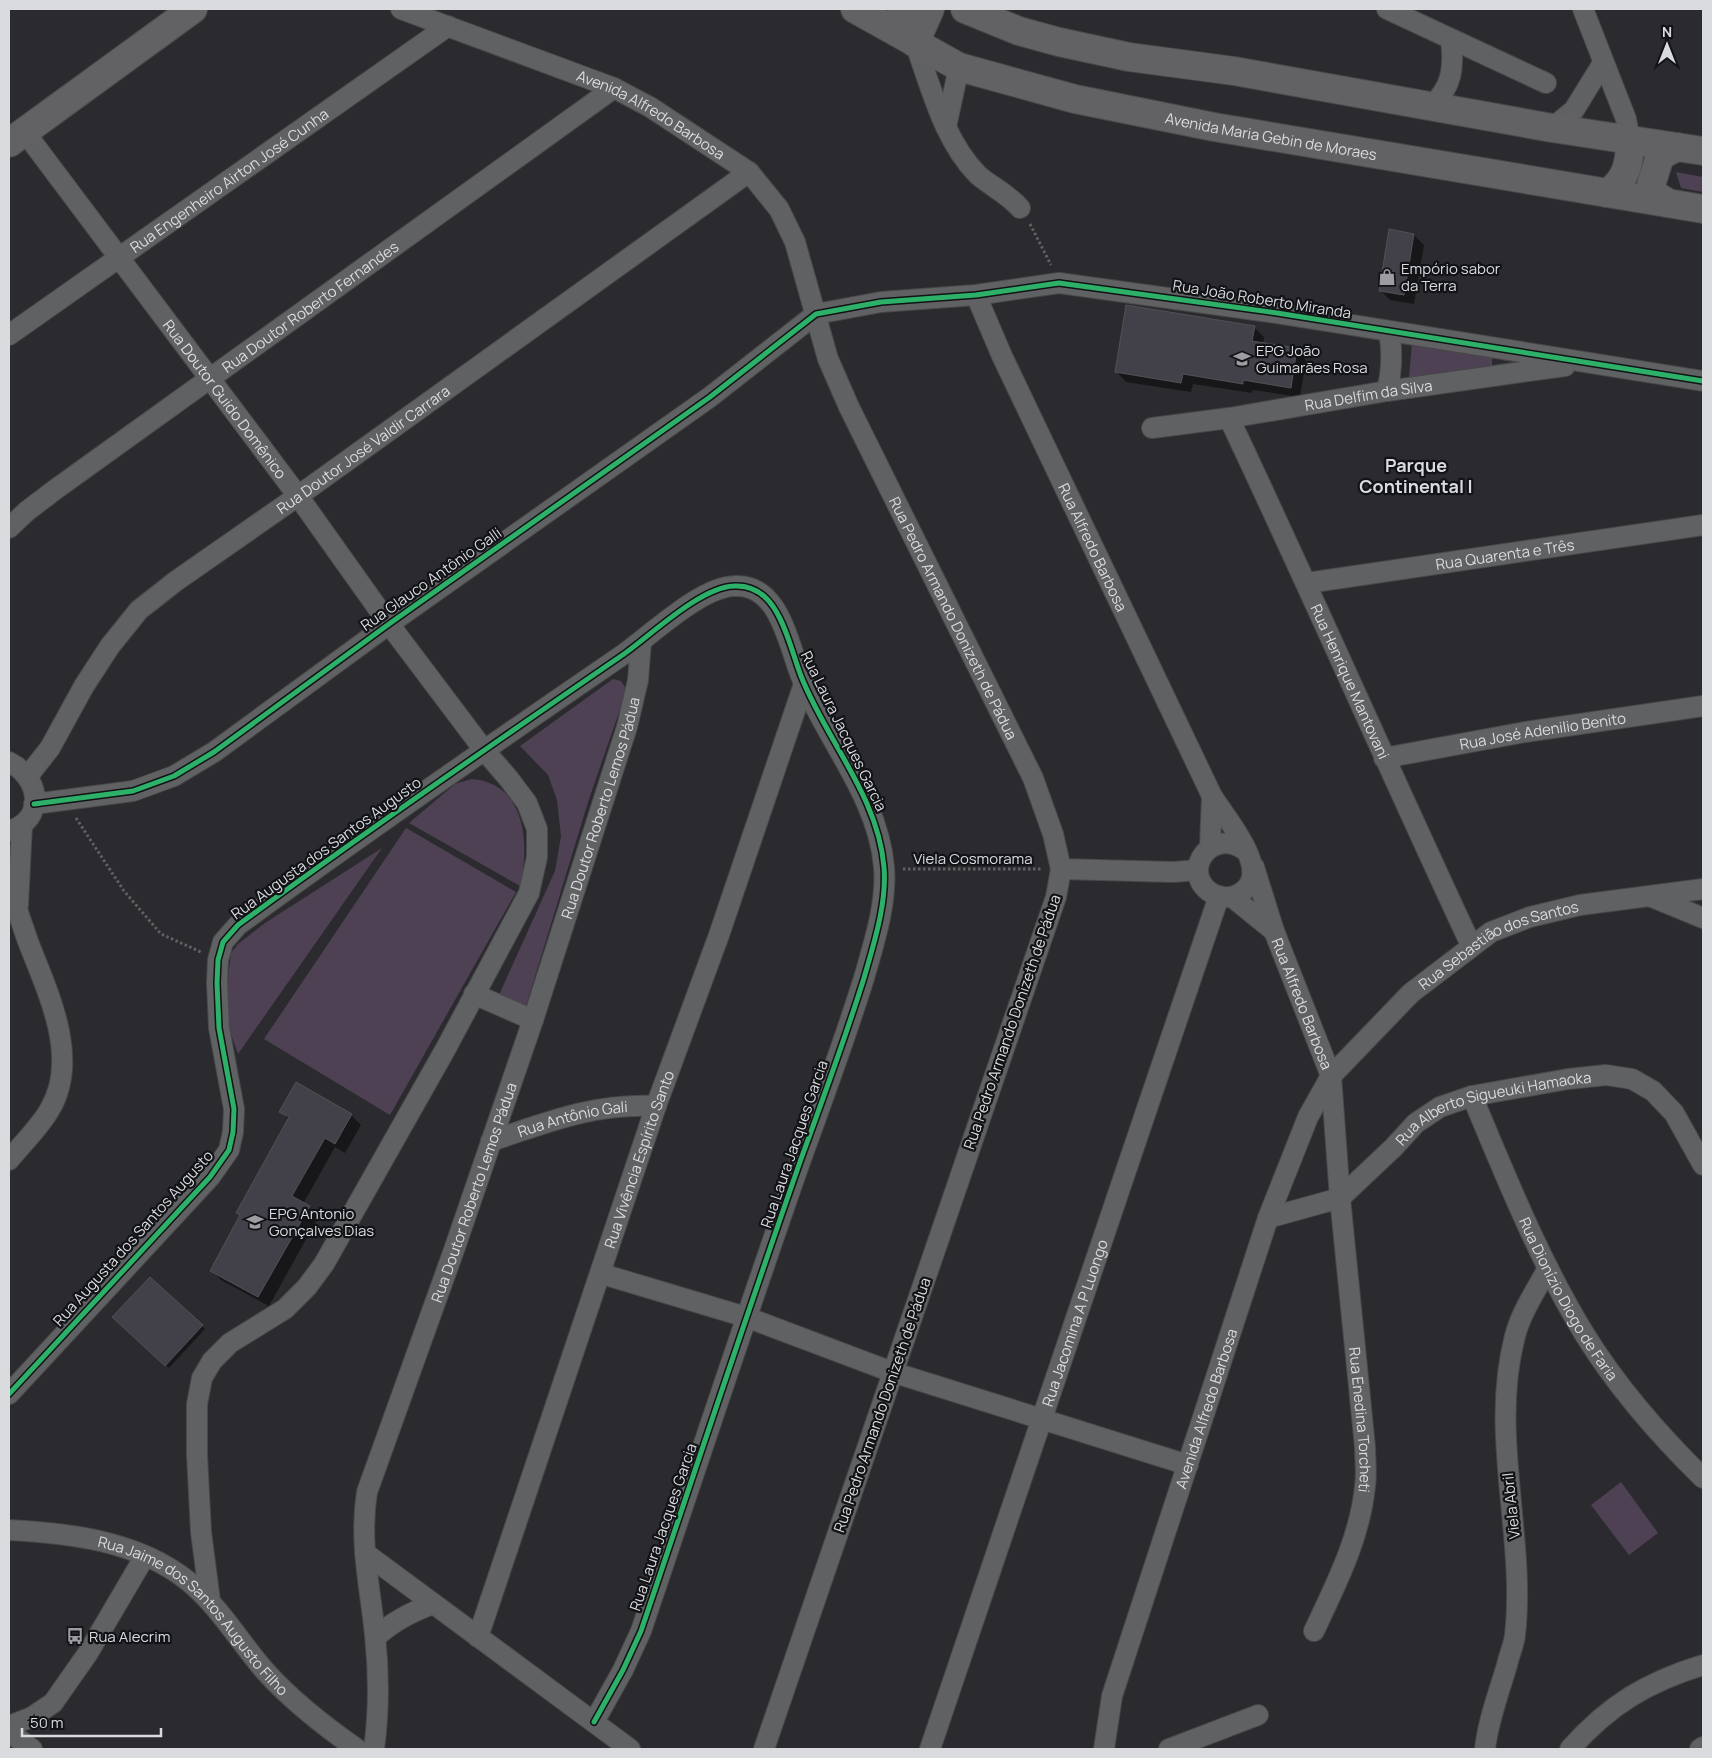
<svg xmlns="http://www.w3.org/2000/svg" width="1712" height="1758" viewBox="0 0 1712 1758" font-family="Manrope,sans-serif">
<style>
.green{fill:#4e4153}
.shadow{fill:#0007}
.building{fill:#424049;stroke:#525255}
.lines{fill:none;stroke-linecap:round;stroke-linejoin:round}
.minor-casing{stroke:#48484a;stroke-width:22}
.secondary-casing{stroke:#48484a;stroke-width:30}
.path{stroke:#616164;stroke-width:3;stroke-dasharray:2.5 2.5;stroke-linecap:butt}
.minor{stroke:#606162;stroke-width:20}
.secondary{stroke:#626265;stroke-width:28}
.cycleway-casing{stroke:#121316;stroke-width:8}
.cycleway{stroke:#2db169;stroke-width:5}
.labels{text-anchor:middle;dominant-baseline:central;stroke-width:4.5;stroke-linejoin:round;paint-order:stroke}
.street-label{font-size:15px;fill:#dadbdf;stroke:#121316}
.poi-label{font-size:15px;fill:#dadbdf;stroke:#121316;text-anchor:start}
.quarter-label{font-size:18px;font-weight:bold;fill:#dadbdf;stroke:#121316}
</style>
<rect width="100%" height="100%" fill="#2b2b2f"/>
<path class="green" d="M1676 172 1703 177V192L1681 188Z
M1412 342 1492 355V367L1409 378Z
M613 679 621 681 625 687V695L589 799 526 1006 499 995 555 871 561 836 557 800 548 775 520 746Z
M472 779C526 783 530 845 520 886L409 823 455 784Z
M406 828 516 892 390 1115 264 1039Z
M382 848 238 1054 229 1028 225 1000 231 953 238 944 265 923Z
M1621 1482 1658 1533 1629 1555 1591 1505Z"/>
<path class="shadow" d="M1414 235 1424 245 1414 304 1390 300 1380 290Z
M1254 327 1264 337 1263 344 1296 350 1306 360 1300 397 1253 390 1252 393 1193 384 1191 392 1126 382 1117 372Z
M281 1111 351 1115 361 1125 345 1153 335 1147 303 1204 319 1216 269 1306 221 1280 211 1270 241 1216 289 1120Z
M150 1279 205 1329 169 1368 114 1317Z"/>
<path class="building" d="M1389 229 1414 234 1404 295 1379 291Z
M1126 305 1255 326 1252 341 1297 348 1291 388 1243 380V384L1183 374 1181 383 1115 372Z
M296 1082 352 1114 335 1144 325 1138 292 1196 310 1206 258 1297 210 1271 240 1215 236 1213 289 1117 279 1112Z
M150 1277 203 1325 165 1366 112 1317Z"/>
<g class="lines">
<g class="minor-casing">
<g id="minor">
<path id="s1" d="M401 9 614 88 650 107 749 172 779 209 795 242 828 359 849 407 1033 778 1053 834 1061 869 1056 897 764 1749"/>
<path d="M1387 9 1546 83"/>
<path d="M1583 9 1626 119 1630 141"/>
<path d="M915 43C931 87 944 141 978 175 992 187 1008 194 1020 208"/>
<path d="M1431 106C1453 87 1454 66 1451 39"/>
<path d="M946 127 959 67"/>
<path d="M1552 128 1574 110 1603 63"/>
<path id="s2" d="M24 131 298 496 389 624 484 750 509 779 527 803 537 829V857L529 893 445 1050 324 1264 307 1287 285 1309 230 1343 212 1361 202 1378 197 1404V1455L201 1532 210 1601"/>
<path id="s3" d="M976 295 1002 356 1212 796C1226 819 1276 874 1239 894 1230 899 1218 898 1210 892 1180 871 1212 825 1246 851"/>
<path id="s4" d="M9 335 448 26"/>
<path d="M1387 391C1392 371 1393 353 1389 332"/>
<path id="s5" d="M1229 418C1312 593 1389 770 1471 945"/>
<path id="s6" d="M1152 428 1229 418 1387 391 1565 366"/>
<path id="s7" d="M9 528 27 511 56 489 614 88"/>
<path id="s8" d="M1307 583 1703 525"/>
<path id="s9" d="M1384 758 1525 732 1703 706"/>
<path d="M9 762C41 778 46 819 9 831"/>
<path id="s10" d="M28 776 50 748 84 686 110 646 139 610 176 581 298 496 749 172"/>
<path d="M34 804 133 791 174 776 214 752 389 624 710 397 816 314 881 302 976 295 1059 283 1277 313 1703 381"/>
<path d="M1210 847 1212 796"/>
<path id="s11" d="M1254 867 1274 931 1331 1076 1340 1198 1365 1447C1365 1460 1367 1473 1365 1486 1360 1538 1336 1584 1314 1631"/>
<path d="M1061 869 1173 872 1198 870"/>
<path d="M9 886C16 905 22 925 29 944 48 993 80 1058 50 1109 40 1127 22 1144 9 1160"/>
<path d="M1232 897 1274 931"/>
<path d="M1652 897 1703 918"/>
<path d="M18 905 22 825"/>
<path d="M474 994 533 1020"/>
<path id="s12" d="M1472 1096C1506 1177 1539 1260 1585 1335 1618 1388 1659 1435 1703 1478"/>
<path id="s13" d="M491 1141C548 1122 594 1103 656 1106"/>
<path id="s14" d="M1268 1218 1340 1198 1394 1147 1416 1123 1440 1107 1472 1096 1568 1079 1606 1075 1632 1079 1653 1091 1674 1113 1703 1165"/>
<path d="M602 1274 746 1317 892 1372 1188 1465"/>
<path d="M9 1394 210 1177 229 1150 233 1132 234 1109 219 1028 217 983 218 960 223 942 238 925C365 832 494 743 624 654 652 634 701 587 734 586 779 583 788 643 801 676 826 740 878 796 884 867 887 903 874 943 864 978 845 1039 823 1099 801 1159 746 1316 694 1474 641 1631L623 1670 594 1722"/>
<path id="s15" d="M9 1530C70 1533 138 1541 188 1581 219 1606 239 1641 265 1671 292 1701 324 1726 357 1749"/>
<path d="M365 1553 630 1749"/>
<path d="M376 1637C393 1621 411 1612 433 1604"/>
<path id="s16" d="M478 1637 656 1106 719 935 804 684"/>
<path d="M9 1726 32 1717 53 1703 88 1653 145 1556"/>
<path d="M9 1732 32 1749"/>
<path id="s17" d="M374 1749C379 1712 379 1673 375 1635 370 1586 359 1542 367 1492L454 1250 533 1020 627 727 638 680 641 642"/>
<path id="s18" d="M930 1749 1219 896"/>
<path id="s19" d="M1104 1749 1112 1696 1268 1218 1308 1117 1331 1076 1411 993 1491 932 1530 917 1580 905 1703 889"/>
<path d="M1169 1749 1258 1715"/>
<path d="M1485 1749C1488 1721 1499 1692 1507 1665 1509 1655 1514 1645 1515 1635 1526 1536 1489 1435 1515 1336 1521 1312 1537 1289 1548 1268"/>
<path d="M1570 1749C1609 1705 1647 1682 1703 1665"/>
<path d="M1700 1749 1703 1747"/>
</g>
</g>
<g class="secondary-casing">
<g id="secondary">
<path id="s20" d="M855 9 959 67 1075 99 1214 127 1703 209"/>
<path d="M965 9 1019 31 1059 42 1129 57 1234 71 1552 128 1703 151"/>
<path d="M894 30 904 9"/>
<path d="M915 43 930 9"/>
<path d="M9 143 193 9"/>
<path d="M1607 193C1626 181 1630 163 1630 141"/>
<path d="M1668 203 1655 195 1651 185 1660 156 1677 147"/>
</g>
</g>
<path class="path" d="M1030 224 1051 265
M76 818 124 891 161 934 201 952
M903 869H1041"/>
<use href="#minor" class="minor"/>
<use href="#secondary" class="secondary"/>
<g class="cycleway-casing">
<path id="cycleway" d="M34 804 133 791 174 776 214 752 389 624 710 397 816 314 881 302 976 295 1059 283 1277 313 1703 381
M9 1394 210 1177 229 1150 233 1132 234 1109 219 1028 217 983 218 960 223 942 238 925C365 832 494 743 624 654 652 634 701 587 734 586 779 583 788 643 801 676 826 740 878 796 884 867 887 903 874 943 864 978 845 1039 823 1099 801 1159 746 1316 694 1474 641 1631L623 1670 594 1722"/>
</g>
<use href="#cycleway" class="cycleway"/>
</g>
<defs>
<g id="shop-bare" transform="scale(1.35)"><path d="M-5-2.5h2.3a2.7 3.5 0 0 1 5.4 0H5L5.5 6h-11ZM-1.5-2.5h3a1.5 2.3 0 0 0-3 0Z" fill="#9d9da1" stroke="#121316" stroke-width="2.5" paint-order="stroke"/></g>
<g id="school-bare" transform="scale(1.35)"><path d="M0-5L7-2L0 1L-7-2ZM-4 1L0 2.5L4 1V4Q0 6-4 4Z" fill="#9d9da1" stroke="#121316" stroke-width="2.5" paint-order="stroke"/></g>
<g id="bus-bare" transform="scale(1.35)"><path d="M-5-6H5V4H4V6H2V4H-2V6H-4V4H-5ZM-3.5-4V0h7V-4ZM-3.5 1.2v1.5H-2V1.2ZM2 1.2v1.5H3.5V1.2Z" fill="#9d9da1" stroke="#121316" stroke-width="2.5" paint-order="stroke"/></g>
</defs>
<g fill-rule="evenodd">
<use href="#shop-bare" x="1387" y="277"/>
<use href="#school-bare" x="1242" y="359"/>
<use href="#school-bare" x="255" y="1222"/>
<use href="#bus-bare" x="75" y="1636"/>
</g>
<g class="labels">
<g class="street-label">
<text stroke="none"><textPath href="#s1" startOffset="272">Avenida Alfredo Barbosa</textPath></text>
<text stroke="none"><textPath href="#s20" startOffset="439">Avenida Maria Gebin de Moraes</textPath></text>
<text stroke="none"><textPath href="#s4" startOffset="269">Rua Engenheiro Airton José Cunha</textPath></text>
<text transform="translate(1262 299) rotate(9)">Rua João Roberto Miranda</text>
<text stroke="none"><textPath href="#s7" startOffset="374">Rua Doutor Roberto Fernandes</textPath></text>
<text stroke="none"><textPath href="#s6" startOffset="219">Rua Delfim da Silva</textPath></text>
<text stroke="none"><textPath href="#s2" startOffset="335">Rua Doutor Guido Domênico</textPath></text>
<text stroke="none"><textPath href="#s10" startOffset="476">Rua Doutor José Valdir Carrara</textPath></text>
<text stroke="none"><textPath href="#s3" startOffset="278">Rua Alfredo Barbosa</textPath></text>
<text stroke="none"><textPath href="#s8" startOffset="200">Rua Quarenta e Três</textPath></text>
<text transform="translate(431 579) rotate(-35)">Rua Glauco Antônio Galli</text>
<text stroke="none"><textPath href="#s1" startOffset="880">Rua Pedro Armando Donizeth de Pádua</textPath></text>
<text stroke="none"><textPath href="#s5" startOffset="290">Rua Henrique Mantovani</textPath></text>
<text transform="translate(844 731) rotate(64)">Rua Laura Jacques Garcia</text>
<text stroke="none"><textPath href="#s9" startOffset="161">Rua José Adenilio Benito</textPath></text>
<text stroke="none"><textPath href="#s17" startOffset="981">Rua Doutor Roberto Lemos Pádua</textPath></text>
<text transform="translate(326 848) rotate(-36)">Rua Augusta dos Santos Augusto</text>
<text x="973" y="858">Viela Cosmorama</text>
<text stroke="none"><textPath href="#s19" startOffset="929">Rua Sebastião dos Santos</textPath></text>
<text stroke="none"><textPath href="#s11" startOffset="145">Rua Alfredo Barbosa</textPath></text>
<text transform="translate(1012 1022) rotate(-71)">Rua Pedro Armando Donizeth de Pádua</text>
<text stroke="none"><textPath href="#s14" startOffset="260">Rua Alberto Sigueuki Hamaoka</textPath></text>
<text stroke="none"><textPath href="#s13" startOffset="85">Rua Antônio Gali</textPath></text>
<text transform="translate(794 1144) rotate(-71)">Rua Laura Jacques Garcia</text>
<text stroke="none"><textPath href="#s16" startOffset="504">Rua Vivência Espírito Santo</textPath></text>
<text stroke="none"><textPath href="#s17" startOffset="576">Rua Doutor Roberto Lemos Pádua</textPath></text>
<text transform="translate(133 1238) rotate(-48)">Rua Augusta dos Santos Augusto</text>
<text stroke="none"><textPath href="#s12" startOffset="225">Rua Dionízio Diogo de Faria</textPath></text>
<text stroke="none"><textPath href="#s18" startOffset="450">Rua Jacomina A P Luongo</textPath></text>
<text transform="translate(882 1405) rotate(-71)">Rua Pedro Armando Donizeth de Pádua</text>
<text stroke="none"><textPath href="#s19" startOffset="356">Avenida Alfredo Barbosa</textPath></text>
<text stroke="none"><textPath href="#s11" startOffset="568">Rua Enedina Torcheti</textPath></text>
<text transform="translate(1511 1506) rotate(-96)">Viela Abril</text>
<text transform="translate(663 1527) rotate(-71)">Rua Laura Jacques Garcia</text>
<text stroke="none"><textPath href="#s15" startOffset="214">Rua Jaime dos Santos Augusto Filho</textPath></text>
</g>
<g class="poi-label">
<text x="1401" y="268">Empório sabor<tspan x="1401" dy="17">da Terra</tspan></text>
<text x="1256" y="350">EPG João<tspan x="1256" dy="17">Guimarães Rosa</tspan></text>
<text x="269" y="1213">EPG Antonio<tspan x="269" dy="17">Gonçalves Dias</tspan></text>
<text x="89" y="1636">Rua Alecrim</text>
</g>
<g class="quarter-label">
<text x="1416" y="465">Parque<tspan x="1416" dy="21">Continental I</tspan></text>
</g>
</g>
<rect width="1712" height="1758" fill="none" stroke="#dadbdf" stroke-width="20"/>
<g transform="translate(1667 45)" stroke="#121316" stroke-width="4" paint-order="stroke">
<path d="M0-4L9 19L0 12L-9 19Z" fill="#dadbdf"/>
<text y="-8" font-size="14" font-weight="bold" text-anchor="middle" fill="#dadbdf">N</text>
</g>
<path d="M22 1728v8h139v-8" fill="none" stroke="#dadbdf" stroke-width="2.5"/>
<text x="30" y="1728" font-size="15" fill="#dadbdf" stroke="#121316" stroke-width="4" paint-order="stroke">50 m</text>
</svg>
